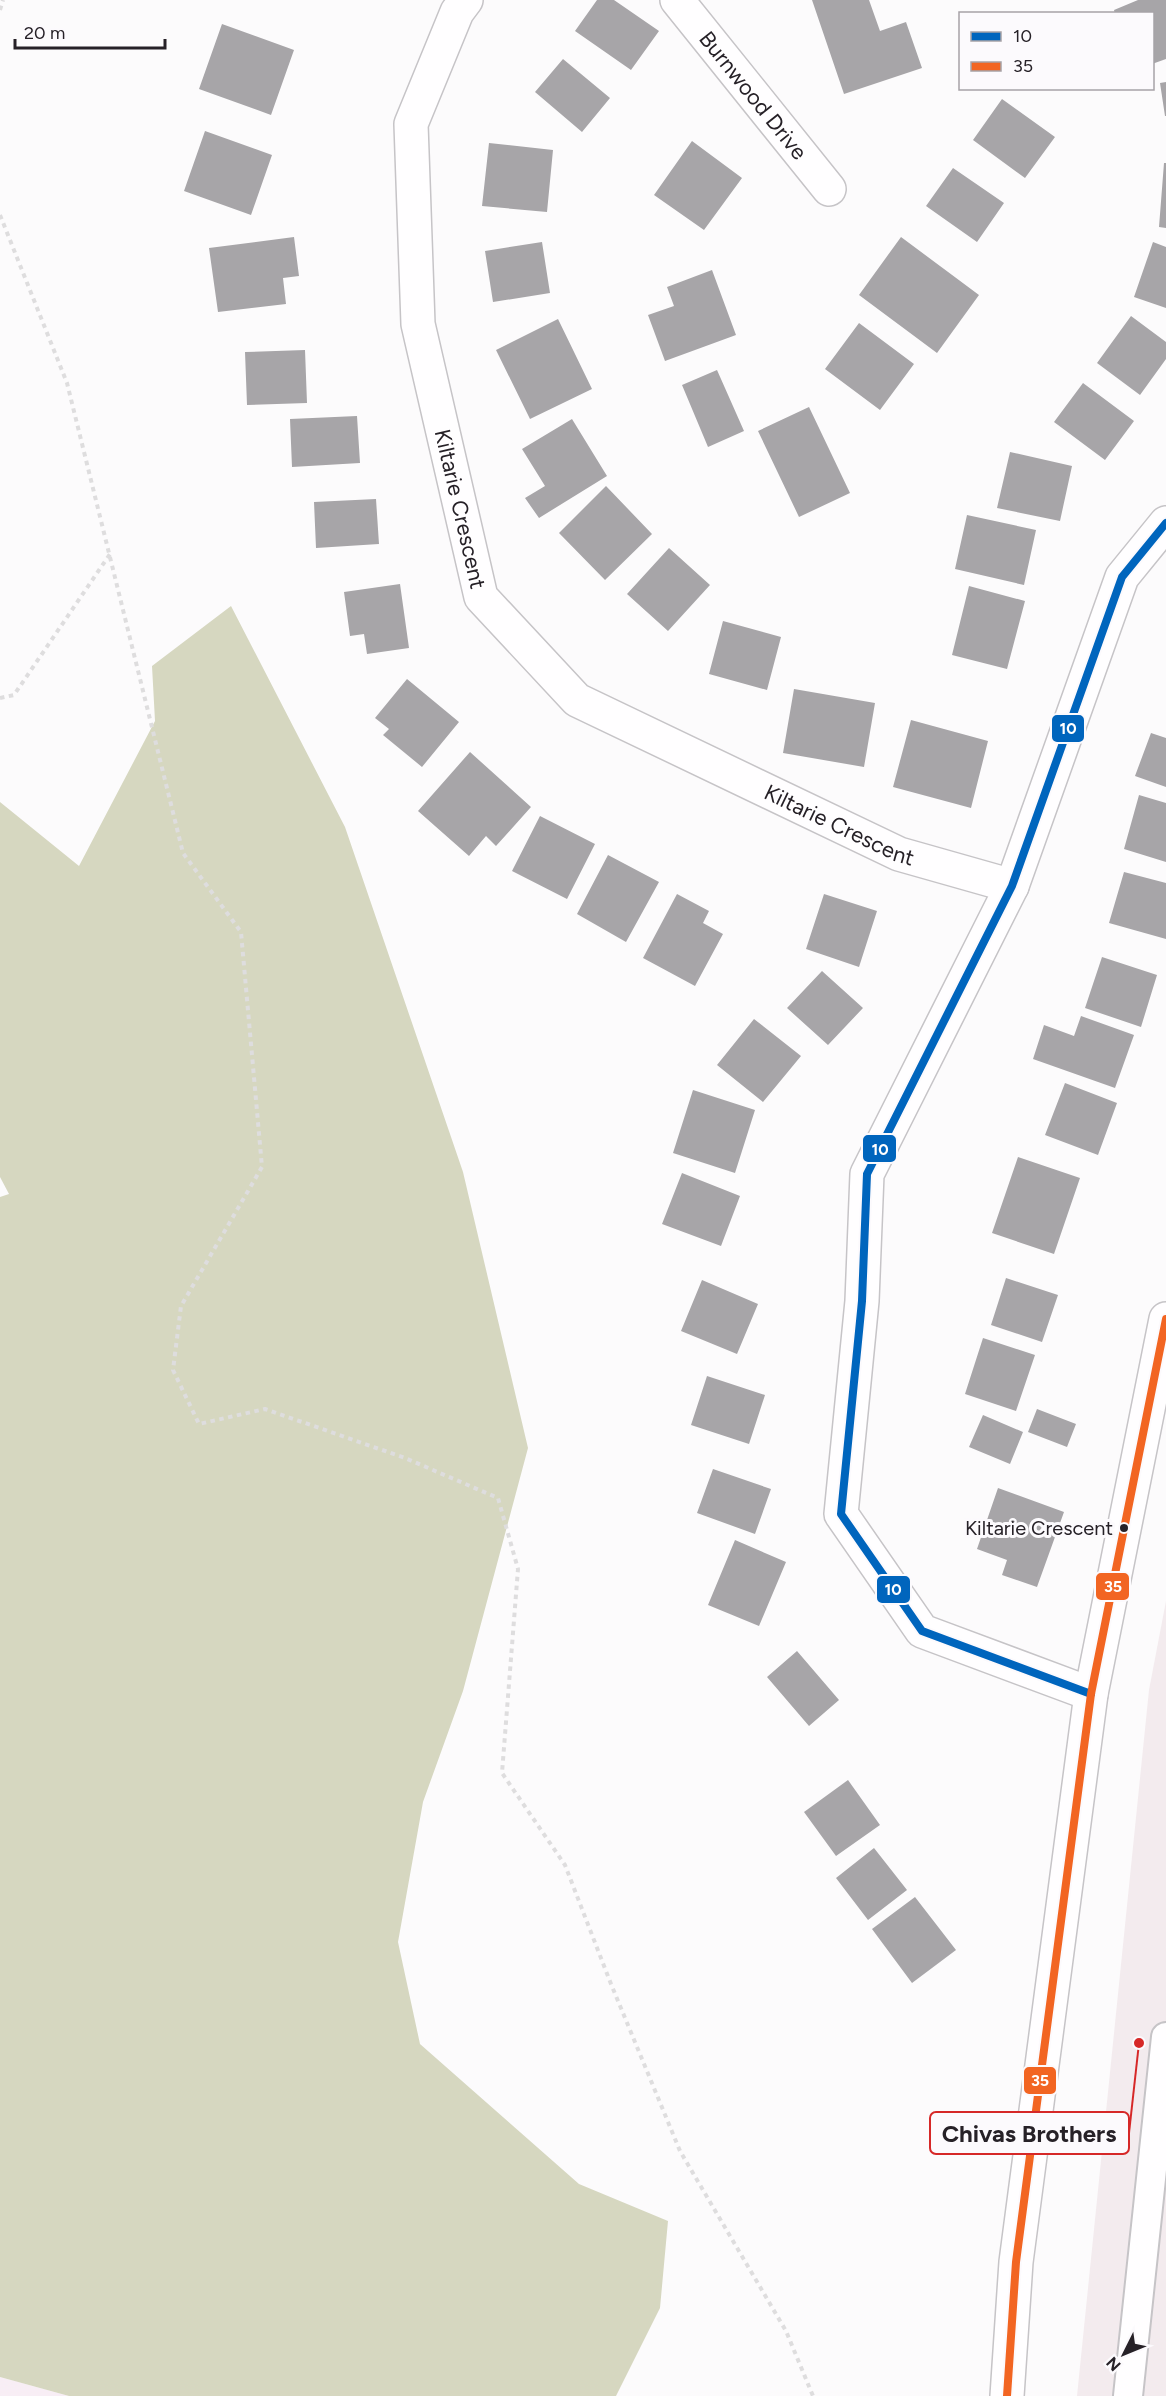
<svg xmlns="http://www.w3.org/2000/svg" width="1166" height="2396" viewBox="0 0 1166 2396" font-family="Figtree,sans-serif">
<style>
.industrial{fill:#f3ebee}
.education{fill:#f8eef5}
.forest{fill:#d6d7c0}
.building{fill:#a7a5a8}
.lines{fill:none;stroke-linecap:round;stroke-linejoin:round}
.lane-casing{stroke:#c6c4c7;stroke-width:32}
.street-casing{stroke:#c6c4c7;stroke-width:36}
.secondary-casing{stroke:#c6c4c7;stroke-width:36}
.path{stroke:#deddde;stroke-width:4;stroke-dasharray:4.5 4.5;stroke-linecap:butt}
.lane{stroke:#fffeff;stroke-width:28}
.street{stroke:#fffeff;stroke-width:33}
.secondary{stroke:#fffeff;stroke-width:33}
.bus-1-casing{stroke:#fcfafd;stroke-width:12}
.bus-2-casing{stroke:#fcfafd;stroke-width:12}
.bus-1{stroke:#0065bd;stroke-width:8}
.bus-2{stroke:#f26522;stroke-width:8}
.bus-dot{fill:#262127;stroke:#fcfafd;stroke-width:2}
.labels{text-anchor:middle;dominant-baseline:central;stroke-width:6;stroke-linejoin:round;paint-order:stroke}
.bus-label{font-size:20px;fill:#262127;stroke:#fcfafd;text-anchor:end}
.street-label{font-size:22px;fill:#262127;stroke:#fcfafd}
.leader{fill:none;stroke:#d62828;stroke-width:2}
.callout-dot{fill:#d62828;stroke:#fcfafd;stroke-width:2}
.callout{fill:#fcfafd;stroke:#d62828;stroke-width:2}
.callout-label{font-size:24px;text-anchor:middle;font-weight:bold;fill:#262127}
.line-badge{stroke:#fcfafd;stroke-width:2}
.badge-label{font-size:16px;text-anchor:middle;font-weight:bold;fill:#fff}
</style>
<rect width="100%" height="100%" fill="#fcfbfc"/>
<path class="industrial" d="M1166 1601V2396H1077L1149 1690Z"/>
<path class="education" d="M0 2377 69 2396H0Z"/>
<path class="forest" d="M231 606 345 827 463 1172 528 1448 463 1691 423 1802 398 1942 420 2044 579 2184 668 2221 660 2308 616 2396H69L0 2377V1197L9 1194 0 1177V802L79 866 155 721 152 666Z"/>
<path class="building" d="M597 0H614L659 31 631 70 575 31Z
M812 0H869L880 31 906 22 922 68 844 94Z
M1138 0H1166V59L1152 64V14H1115L1114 10Z
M222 24 294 50 271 115 199 89Z
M563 59 610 98 582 132 535 92Z
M1166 82V116H1165L1160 83Z
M1002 99 1055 137 1025 178 973 140Z
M205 131 272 155 251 215 184 191Z
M692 141 742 178 704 230 654 195Z
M489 143 553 150 547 212 482 206Z
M1164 163H1166V228L1159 227Z
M953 168 1004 203 977 242 926 206Z
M294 237 299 276 283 278 286 304 218 312 209 248Z
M901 237 979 295 937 353 859 295Z
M542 242 550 293 493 302 485 251Z
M1153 242 1166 247V308L1134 297Z
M712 270 736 335 665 361 648 315 674 306 667 287Z
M1131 316 1166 342V359L1140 395 1097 363Z
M558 319 592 389 530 419 496 350Z
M859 323 914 364 880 410 825 369Z
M305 350 307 403 247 405 245 352Z
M717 370 744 431 708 447 682 385Z
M1083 383 1134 421 1105 460 1054 422Z
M809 407 850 493 799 517 758 431Z
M357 416 360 463 292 467 290 419Z
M572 419 607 476 539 518 525 498 545 486 522 449Z
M1010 452 1072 466 1060 521 997 508Z
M606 486 652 534 605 580 559 533Z
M376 499 379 544 316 548 314 502Z
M967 515 1036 530 1024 585 955 569Z
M669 548 710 585 668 631 627 594Z
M400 584 409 648 367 654 364 634 350 636 344 592Z
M969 586 1025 601 1007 669 952 655Z
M723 621 781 637 767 690 709 674Z
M407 679 459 722 422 767 383 735 389 729 375 718Z
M794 689 875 703 864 767 783 753Z
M911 720 988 741 971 808 893 787Z
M1151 733 1166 738V787L1135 776Z
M470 752 531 807 496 846 486 836 469 856 418 811Z
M1139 795 1166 803V862L1124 849Z
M540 816 595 844 567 899 512 871Z
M608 855 659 882 626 942 577 914Z
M1124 872 1166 883V939L1109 923Z
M677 894 709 911 703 923 723 934 695 986 643 958Z
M824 894 877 911 859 967 806 949Z
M1102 957 1157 975 1141 1027 1085 1008Z
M822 971 863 1008 828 1045 787 1008Z
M1081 1016 1134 1035 1115 1088 1033 1059 1044 1025 1074 1036Z
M754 1019 801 1056 763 1102 717 1065Z
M1065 1083 1117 1103 1098 1155 1045 1135Z
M693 1090 755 1110 735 1173 673 1153Z
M1018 1157 1080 1178 1054 1254 992 1233Z
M682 1173 740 1196 721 1246 662 1224Z
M1006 1278 1058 1295 1042 1342 991 1325Z
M702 1280 758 1304 737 1354 681 1331Z
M983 1338 1035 1355 1016 1411 965 1394Z
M707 1376 765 1395 749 1444 691 1425Z
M1037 1409 1076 1424 1067 1447 1028 1432Z
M983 1415 1023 1432 1010 1464 969 1447Z
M713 1469 771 1489 755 1534 697 1513Z
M998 1488 1064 1512 1037 1587 1002 1575 1007 1560 977 1549Z
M735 1540 786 1562 759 1626 708 1605Z
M797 1651 839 1700 809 1726 767 1677Z
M848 1780 880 1825 836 1856 804 1812Z
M874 1848 907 1890 868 1920 836 1878Z
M915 1897 956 1950 912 1983 872 1929Z"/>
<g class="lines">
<g class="lane-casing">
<path id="lane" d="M1128 2396 1166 2037"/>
</g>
<g class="street-casing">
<g id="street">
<path id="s1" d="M466 0 457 12 411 124 418 324 481 597 577 700 899 854 1012 886"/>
<path id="s2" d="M677 0 829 189"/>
<path d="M1091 1694 922 1631 841 1514 862 1301 867 1174 1012 886 1122 577 1166 523"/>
</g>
</g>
<g class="secondary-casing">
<path id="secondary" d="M1007 2396 1016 2262 1091 1694 1166 1319"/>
</g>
<path class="path" d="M0 10 3 0
M0 215 67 383 183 853 241 932 262 1167 181 1306 173 1370 199 1424 265 1409 405 1458 498 1498 518 1569 502 1773 565 1865 611 1984 680 2151 786 2331 813 2396
M0 698 14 695 110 554"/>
<use href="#lane" class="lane"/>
<use href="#street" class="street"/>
<use href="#secondary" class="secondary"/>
<g class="bus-1-casing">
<path id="bus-1" d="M1091 1694 922 1631 841 1514 862 1301 867 1174 1012 886 1122 577 1166 523"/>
</g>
<g class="bus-2-casing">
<path id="bus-2" d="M1007 2396 1016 2262 1091 1694 1166 1319"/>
</g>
<use href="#bus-1" class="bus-1"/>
<use href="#bus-2" class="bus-2"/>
</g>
<circle class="bus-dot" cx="1124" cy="1528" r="5"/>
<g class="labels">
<g class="bus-label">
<text x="1113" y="1528">Kiltarie Crescent</text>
</g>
<g class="street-label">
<text stroke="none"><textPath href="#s2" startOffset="122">Burnwood Drive</textPath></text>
<text stroke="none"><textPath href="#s1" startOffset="526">Kiltarie Crescent</textPath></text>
<text stroke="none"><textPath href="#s1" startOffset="1048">Kiltarie Crescent</textPath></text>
</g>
</g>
<path class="leader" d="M1139 2043L1129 2133"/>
<circle class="callout-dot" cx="1139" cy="2043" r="6"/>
<rect class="callout" x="930" y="2112" width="199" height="42" rx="6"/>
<g class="callout-label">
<text x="1029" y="2142">Chivas Brothers</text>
</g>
<g class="line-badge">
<rect x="1051" y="714" width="34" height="29" rx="6" fill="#0065bd"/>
<rect x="862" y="1134" width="35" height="29" rx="6" fill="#0065bd"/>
<rect x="1095" y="1572" width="35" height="29" rx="6" fill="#f26522"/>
<rect x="876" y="1575" width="35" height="29" rx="6" fill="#0065bd"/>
<rect x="1023" y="2066" width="34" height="29" rx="6" fill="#f26522"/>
</g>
<g class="badge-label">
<text x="1068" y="734">10</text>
<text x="880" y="1155">10</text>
<text x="1113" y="1592">35</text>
<text x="893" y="1595">10</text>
<text x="1040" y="2086">35</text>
</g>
<rect x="959" y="12" width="195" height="78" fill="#fcfafd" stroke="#a6a3a7" stroke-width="1.5"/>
<rect x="971" y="32" width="30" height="9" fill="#0065bd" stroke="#a6a3a7" stroke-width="1.5"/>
<text x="1013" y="42" font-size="18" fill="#262127">10</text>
<rect x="971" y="62" width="30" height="9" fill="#f26522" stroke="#a6a3a7" stroke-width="1.5"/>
<text x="1013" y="72" font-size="18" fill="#262127">35</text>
<g transform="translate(1124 2354) rotate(227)" stroke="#fcfafd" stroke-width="4.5" paint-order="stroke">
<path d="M0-4.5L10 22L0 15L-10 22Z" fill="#262127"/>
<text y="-9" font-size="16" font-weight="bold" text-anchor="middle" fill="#262127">N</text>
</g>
<path d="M15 39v9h150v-9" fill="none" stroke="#262127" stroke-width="3"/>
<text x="24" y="39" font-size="18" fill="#262127" stroke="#fcfafd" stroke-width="4.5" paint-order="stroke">20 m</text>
</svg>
